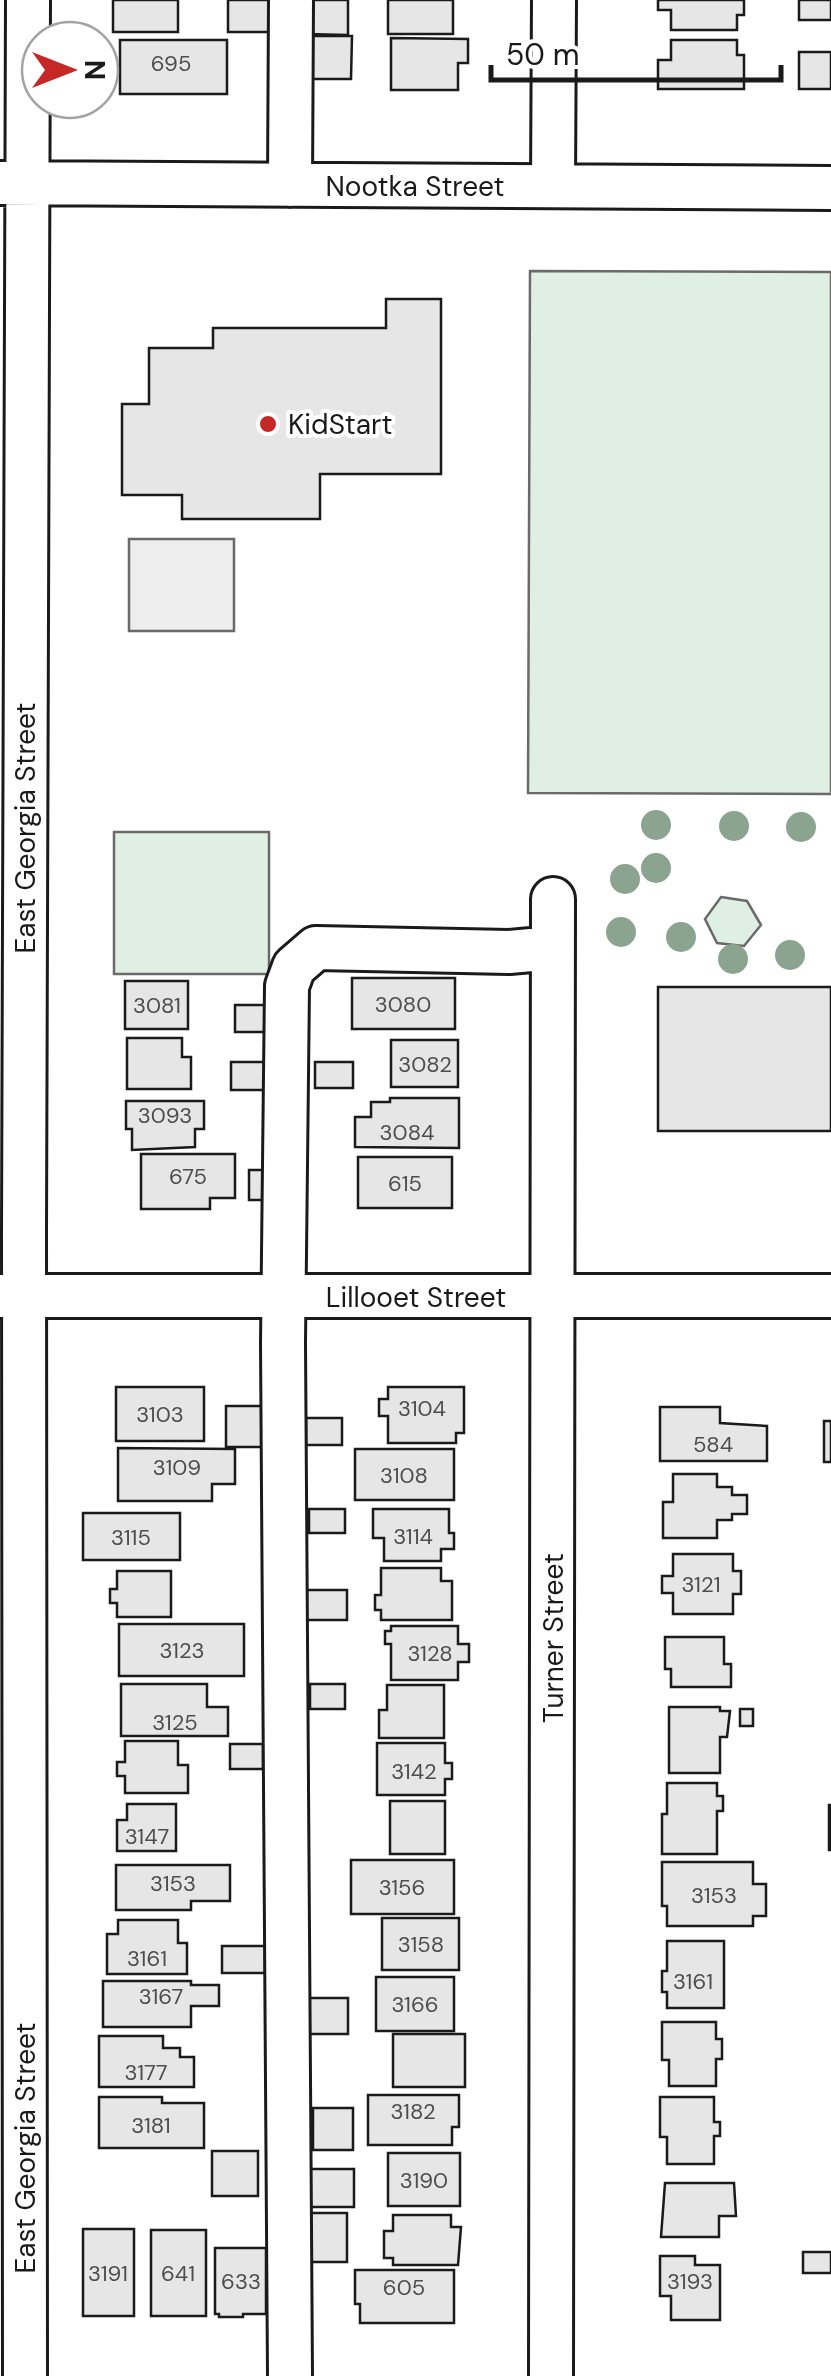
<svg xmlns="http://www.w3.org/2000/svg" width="831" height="2376" viewBox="0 0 831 2376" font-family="'DM Sans',sans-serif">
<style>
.green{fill:#e0efe3;stroke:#6a6a6a;stroke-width:2.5}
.parking{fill:#ededed;stroke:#6a6a6a;stroke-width:2.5}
.building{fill:#e6e6e6;stroke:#1a1a1a;stroke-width:2.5}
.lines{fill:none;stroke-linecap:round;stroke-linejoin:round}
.minor-casing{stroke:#1a1a1a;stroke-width:48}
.minor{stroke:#fff;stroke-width:42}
.tree{fill:#8aa48f}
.poi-dot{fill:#c62828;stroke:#fff;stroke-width:4}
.labels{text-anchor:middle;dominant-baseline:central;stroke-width:8;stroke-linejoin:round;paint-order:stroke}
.number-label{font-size:22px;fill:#4d4d4d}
.street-label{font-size:28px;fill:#1a1a1a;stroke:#fff}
.poi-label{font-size:28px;fill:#1a1a1a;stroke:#fff;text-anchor:start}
</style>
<rect width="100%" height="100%" fill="#fff"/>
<path class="green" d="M530 271 831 272V794L528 793Z
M114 832H269V974H114Z
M721 897 747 901 761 925 744 946 717 943 705 919Z"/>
<path class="parking" d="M129 539H234V631H129Z"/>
<path class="building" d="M113 0H178V32H113Z
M228 0H270V32H228Z
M306 0H348V35L306 34Z
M388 0H453V34H388Z
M658 0H744V15H737V30H671V10H658Z
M799 0H831V20H799Z
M310 36H352L351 79H310Z
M391 38 468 39V63H458V90H391Z
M120 40H227V94H120Z
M671 40H737V55H744V89H658V60H671Z
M799 52H831V89H799Z
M386 299H441V474H320V519H182V495H122V404H149V348H213V328H386Z
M352 978H455V1029H352Z
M125 981H188V1029H125Z
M658 987H831V1131H658Z
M235 1005H270V1032H235Z
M127 1038H182V1057H191V1089H127Z
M391 1040H458V1087H391Z
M231 1062H268V1090H231Z
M315 1062H353V1088H315Z
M390 1098H459V1148L355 1147V1117H371V1102H390Z
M126 1101H204V1129H195V1147L132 1150V1129H126Z
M141 1154H235V1198H210V1209H141Z
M358 1157H452V1208H358Z
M249 1170H268V1200H249Z
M116 1387H204V1441H116Z
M388 1387H464V1433H456V1443H388V1416H379V1399H388Z
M226 1406H266V1447H226Z
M660 1407H720V1423L767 1426V1461H660Z
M306 1418H342V1445H306Z
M824 1421H831V1462H824Z
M118 1448 235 1449V1484H212V1501H118Z
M355 1449H454V1500H355Z
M673 1474H717V1487H732V1495H747V1514H732V1520H717V1538H663V1502H673Z
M309 1509H345V1533H309Z
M373 1509H449V1533H454V1549H441V1561H384V1538H373Z
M83 1513H180V1560H83Z
M673 1554H733V1571H741V1594H733V1614H673V1593H662V1576H673Z
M381 1568H441V1581H452V1620H381V1610H375V1595H381Z
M117 1571H171V1617H117V1603H110V1589H117Z
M304 1590H347V1620H304Z
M119 1624H244V1676H119Z
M391 1626H458V1644H469V1662H458V1680H391V1644H385V1631H391Z
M665 1637H724V1664H731V1687H671V1669H665Z
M121 1684H207V1707H228V1736H121Z
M310 1684H345V1709H310Z
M387 1685H444V1738H379V1710H387Z
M669 1707H720V1711H730L727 1737H720V1773H669Z
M740 1709H753V1726H740Z
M125 1741H178V1765H188V1793H125V1776H117V1762H125Z
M377 1743H445V1763H452V1779H445V1795H377Z
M230 1744H263V1769H230Z
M667 1783H717V1796H723V1811H717V1854H662V1814H667Z
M390 1801H445V1854H390Z
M127 1804H176V1851H117V1820H127Z
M829 1805H831V1850H829Z
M351 1860H454V1914H351Z
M662 1862H753V1884H766V1916H753V1926H667V1906H662Z
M116 1865H230V1901H191V1910H116Z
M382 1918H459V1970H382Z
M118 1920H178V1943H187V1974H107V1934H118Z
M667 1941H724V2008H667V1992H662V1971H667Z
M222 1946H265V1973H222Z
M376 1977H454V2031H376Z
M103 1981H191V1985H219V2006H191V2027H103Z
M301 1998H348V2034H301Z
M662 2022H716V2039H722V2059H716V2086H669V2060H662Z
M393 2034H465V2087H393Z
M99 2036H163V2048H180V2057H194V2087H99Z
M368 2095H459V2127H452V2145H368Z
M99 2097H162V2103H204V2148H99Z
M660 2097H714V2122H720V2136H714V2164H667V2137H660Z
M313 2108H353V2150H313Z
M212 2151H258V2196H212Z
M388 2153H460V2206H388Z
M309 2169H354V2207H309Z
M665 2183H734L736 2216H719V2237H661Z
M306 2213H347V2262H306Z
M393 2215H451V2227H461L458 2265H393V2258H384V2231H393Z
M83 2229H134V2316H83Z
M151 2230H206V2316H151Z
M215 2248H266V2314H243V2317H219V2314H215Z
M803 2252H831V2273H803Z
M660 2256H695V2265H720V2320H671V2296H660Z
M355 2270H454V2323H360V2304H355Z"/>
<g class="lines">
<g class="minor-casing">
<path id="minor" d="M2 183 831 188
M290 185 291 0
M553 186 554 0
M0 1296H831
M25 2376 24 1233 28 0
M290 2376 283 1343 287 986 294 967 316 948 509 952 553 948
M551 2376 553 899"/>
</g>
<use href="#minor" class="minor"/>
</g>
<g class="tree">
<circle cx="656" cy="825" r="15"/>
<circle cx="734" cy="826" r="15"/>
<circle cx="801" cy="827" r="15"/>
<circle cx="656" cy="868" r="15"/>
<circle cx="625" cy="879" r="15"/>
<circle cx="621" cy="932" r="15"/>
<circle cx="681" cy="937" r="15"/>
<circle cx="790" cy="955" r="15"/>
<circle cx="733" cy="959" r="15"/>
</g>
<circle class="poi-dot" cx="268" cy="424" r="10"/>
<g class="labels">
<g class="number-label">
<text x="171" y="63">695</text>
<text x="403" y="1004">3080</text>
<text x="157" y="1005">3081</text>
<text x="425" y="1064">3082</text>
<text x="165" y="1115">3093</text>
<text x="407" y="1132">3084</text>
<text x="188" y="1176">675</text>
<text x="405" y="1183">615</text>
<text x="422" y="1408">3104</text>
<text x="160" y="1414">3103</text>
<text x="713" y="1444">584</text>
<text x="177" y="1467">3109</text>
<text x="404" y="1475">3108</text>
<text x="413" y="1536">3114</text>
<text x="131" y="1537">3115</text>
<text x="701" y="1584">3121</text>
<text x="182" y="1650">3123</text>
<text x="430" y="1653">3128</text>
<text x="175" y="1722">3125</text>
<text x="414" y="1771">3142</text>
<text x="147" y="1836">3147</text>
<text x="173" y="1883">3153</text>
<text x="402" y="1887">3156</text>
<text x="714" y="1895">3153</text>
<text x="421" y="1944">3158</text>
<text x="147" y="1958">3161</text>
<text x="693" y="1981">3161</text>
<text x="161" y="1996">3167</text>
<text x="415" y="2004">3166</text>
<text x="146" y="2072">3177</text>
<text x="413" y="2111">3182</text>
<text x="151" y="2125">3181</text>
<text x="424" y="2180">3190</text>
<text x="108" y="2273">3191</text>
<text x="178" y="2273">641</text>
<text x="241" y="2281">633</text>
<text x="690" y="2281">3193</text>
<text x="404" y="2287">605</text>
</g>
<g class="street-label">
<text x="415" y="186">Nootka Street</text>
<text transform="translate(25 828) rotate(-90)">East Georgia Street</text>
<text x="416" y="1297">Lillooet Street</text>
<text transform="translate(553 1638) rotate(-90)">Turner Street</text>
<text transform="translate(25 2148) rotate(-90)">East Georgia Street</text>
</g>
<g class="poi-label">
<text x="288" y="424">KidStart</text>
</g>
</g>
<g transform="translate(70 70) rotate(90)"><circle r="48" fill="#ffffff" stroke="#a3a3a3" stroke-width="2.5"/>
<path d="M0-8L18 38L0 25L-18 38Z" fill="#c62828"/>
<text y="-15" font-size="28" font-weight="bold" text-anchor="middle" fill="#1a1a1a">N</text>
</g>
<path d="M491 65v15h290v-15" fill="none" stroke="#1a1a1a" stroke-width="5"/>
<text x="506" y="65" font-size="30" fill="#1a1a1a" stroke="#ffffff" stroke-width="8" paint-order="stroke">50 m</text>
</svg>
